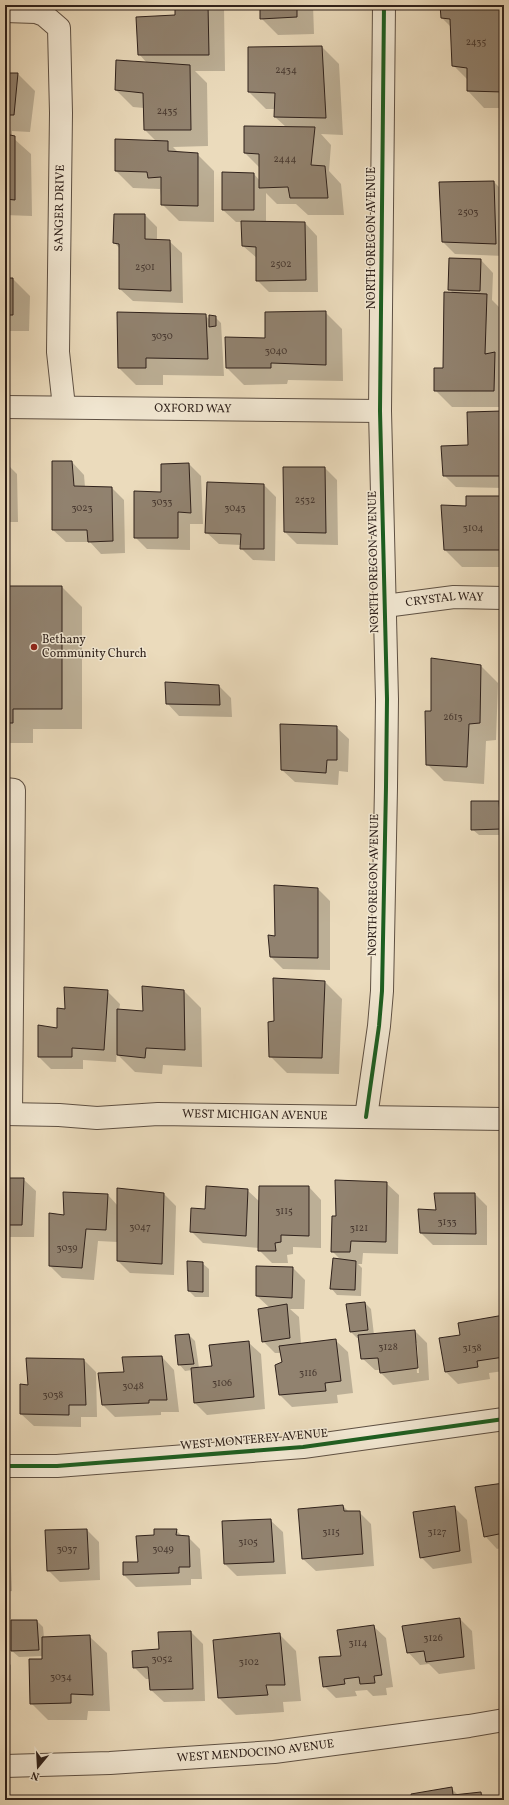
<svg xmlns="http://www.w3.org/2000/svg" width="509" height="1805" viewBox="0 0 509 1805" font-family="Vollkorn,serif">
<style>
.shadow{fill:#0003;fill-rule:evenodd}
.building{fill:#91826f;stroke:#2f211b}
.lines{fill:none;stroke-linecap:round;stroke-linejoin:round}
.minor-casing{stroke:#5e5043;stroke-width:24}
.minor{stroke:#f2e8d3;stroke-width:22}
.cycleway-casing{stroke:#f2e8d3;stroke-width:6}
.cycleway{stroke:#1b5e20;stroke-width:4}
.poi-dot{fill:#8f2418;stroke:#f2e8d3;stroke-width:1.5}
.labels{text-anchor:middle;dominant-baseline:central;stroke-width:3;stroke-linejoin:round;paint-order:stroke}
.number-label{font-size:10px;fill:#483930}
.street-label{font-size:12px;fill:#2f211b;stroke:#f2e8d3}
.poi-label{font-size:12px;fill:#2f211b;stroke:#f2e8d3;text-anchor:start}
</style>
<rect width="100%" height="100%" fill="#ebdbbc"/>
<filter id="stains"><feTurbulence type="fractalNoise" baseFrequency=".005" numOctaves="4"/><feColorMatrix values="0 0 0 0 .2 0 0 0 0 .09 0 0 0 0 .02 0 0 0 .5 -.17"/></filter>
<radialGradient id="worn" r=".72"><stop offset=".6" stop-color="#630" stop-opacity="0"/><stop offset="1" stop-color="#630" stop-opacity=".3"/></radialGradient>
<path class="shadow" d="M176 5H222L224 7 225 71H195L207 83 208 146 173 147 179 153 197 154 214 171V222L179 221 162 204 160 189 133 188 116 171 156 141 145 130 144 108 133 107 116 90 147 63 139 54 176 16Z
M261 5H313L314 34 278 35 261 18Z
M441 5H504V108H484L468 91V80L453 65 451 27 442 18Z
M322 47 339 64 343 135 321 134 331 145 329 171 341 184 344 215H308L296 204H277L266 193V223H305L317 236 318 292H269L257 280V258L243 246 242 222H236L223 210 254 174 260 181V168L245 153 286 127 275 117V109H266L249 92V48Z
M5 74H18L35 91 30 132 12 131V137L31 154 32 216 5 215Z
M494 182 504 192V256L455 254 443 242Z
M145 215 157 227V240L169 241 182 253 183 303 133 301 120 289V249L114 242Z
M481 260 493 273 492 300 503 311 502 361 504 363V407H452L435 390 444 369 454 294 449 289Z
M5 279H13L30 296 29 331H10V372L5 371Z
M325 312 342 329 343 381 288 380 287 384 244 385 227 368 266 339Z
M205 315 210 320 215 317 221 323 224 376 163 375V385H136L119 368Z
M501 412 504 415V488L456 487 444 475Z
M5 462 17 474 18 522H5Z
M72 462 84 475 85 487 112 488 124 500 125 553 101 554 90 542H66L53 530Z
M189 464 201 476 203 524H190V550L147 549 135 537 162 493Z
M325 468 337 480 338 545 297 544 285 532Z
M264 485 276 497 275 561 253 560 241 548V545L219 544 206 532Z
M504 497V567H462L445 550 466 507Z
M5 587H62L82 607V729H33V743H5Z
M481 666 498 683 496 740 486 741 484 784 444 781 427 764 432 712Z
M219 686 231 698 232 717 179 716 167 703Z
M336 727 349 739 348 772 339 771 338 785 295 782 282 770Z
M499 802 504 807V835H479L472 829Z
M318 889 330 901V970L283 969 271 957 276 937Z
M325 982 342 999 339 1074 287 1073 270 1056 275 1022Z
M107 991 120 1004 119 1011 144 1012 184 991 201 1008 202 1067 163 1065 162 1074 135 1072 118 1055V1050H117L116 1062 83 1060V1069H51L39 1057 58 1029 66 1011Z
M5 1179H23L36 1191 34 1237H5Z
M386 1183 399 1195 398 1254 363 1253 362 1264H358L362 1268 361 1296 337 1295 331 1288 341 1260 332 1251 337 1216Z
M260 1187H309L321 1200V1248L293 1247V1254L287 1255 288 1263H272L259 1250V1248L203 1243 191 1231 206 1210 247 1190 260 1202Z
M164 1194 176 1206 174 1275 130 1273 118 1261V1242L98 1241 94 1280 62 1278 50 1266 108 1195 118 1206Z
M475 1194 487 1206V1245H433L421 1233Z
M202 1263 209 1269V1297H195L189 1291Z
M293 1268 305 1280 304 1309H290L299 1317 301 1344 335 1340 348 1352 353 1393 337 1395 338 1403 292 1407 279 1394 283 1363 281 1353H275L263 1341 270 1308 257 1296Z
M365 1303 371 1309 374 1335 415 1331 427 1343 429 1380 393 1385 381 1373 380 1370H375L362 1358 359 1338H357L351 1332 347 1305ZM415 1343H417L419 1373H417Z
M504 1316V1371L489 1373 490 1379 458 1384 446 1372Z
M189 1335 195 1341 199 1368 213 1367 248 1342 261 1354 265 1409 207 1415 195 1403 192 1370 185 1371 179 1364Z
M162 1357 174 1370 179 1412H161V1415L115 1417 103 1405 125 1373Z
M27 1359 84 1360 96 1372 97 1417H81V1427L34 1426 21 1414 29 1386Z
M5 1367 9 1370V1425H5Z
M504 1484V1547L497 1549 485 1536Z
M343 1506 349 1512H359L371 1524 374 1566 316 1571 303 1559 299 1510Z
M455 1508 467 1520 472 1563 433 1569 421 1557Z
M270 1520 283 1532 286 1574 237 1576 225 1564Z
M87 1530 99 1542 100 1580 60 1582 48 1570Z
M176 1530 183 1537H188L200 1549 202 1579H191V1585L136 1587 124 1575 139 1563 155 1536Z
M5 1540 10 1545 12 1591 5 1592Z
M460 1619 472 1631 475 1669 439 1674 429 1664 420 1665 408 1652Z
M5 1620 10 1625V1640H5Z
M12 1621H37L43 1627 44 1638 90 1637 107 1653 110 1711H88L87 1720H48L31 1703 43 1656 19 1657 12 1651Z
M373 1626 386 1638 393 1687 386 1688 387 1695 373 1696 367 1690 355 1691 357 1696 336 1698 324 1686 343 1657Z
M191 1632 203 1644 205 1701 164 1702 151 1690 150 1679H146L134 1667Z
M279 1634 296 1651 301 1701 283 1702 284 1712 236 1715 219 1698Z
M5 1660 11 1665V1710H5Z
M451 1788 458 1795 481 1793 487 1800H413Z"/>
<path class="building" d="M175 5H208L209 55H138L136 17 175 15Z
M260 5H297V17L260 19Z
M440 5H500L503 92 467 91V68L452 66 450 19 441 18Z
M322 46 326 118 274 117 275 93 248 92V47Z
M116 60 190 65 191 130H144L143 93 115 90Z
M5 73H18L14 115H5Z
M244 126 315 127 311 165 325 166 328 198H290L288 187 259 188V154L244 153Z
M5 134 15 136V200L5 199Z
M115 139 168 141V151L198 153V206L161 205V177L148 178 147 172 115 171Z
M222 172 254 173V210H222Z
M494 181 496 244 442 242 439 182Z
M114 214H145V239L170 240 171 291 119 289V244L113 243Z
M241 221 305 222 306 280 256 281V247L242 246Z
M449 258 481 259 480 291 448 290Z
M5 278H13V315H5Z
M444 292 487 294 485 354 495 352 494 391H434V368H443Z
M326 311V365L271 363V368H226L225 337 265 338V312Z
M117 312 206 314 208 359 146 358V368H118Z
M209 315 216 316V326L209 327Z
M502 411 504 476H443L441 446 468 445 467 412Z
M5 461 7 510H5Z
M52 461H72L74 486 112 487 113 541 88 542 87 530H52Z
M189 463 191 513 178 512V538H134V491L161 492V464Z
M283 467H325L326 533 284 532Z
M207 482 264 484V549H240L241 534 205 533Z
M466 496H504V550H444L441 505 466 506Z
M5 586H62V709H13V723H5Z
M431 658 481 665 480 723 469 724 467 767 426 765 425 711H431Z
M165 682 219 685 220 705 166 704Z
M280 724 337 726V760H327L326 773 281 770Z
M471 801H499L501 829 471 830Z
M274 885 318 888V958L270 957 268 935 275 936Z
M273 978 325 981 322 1058 269 1057 268 1022 274 1021Z
M142 986 184 990 185 1050 146 1048 145 1058 117 1055V1009L143 1011Z
M64 987 108 990 104 1050 72 1048V1057H38V1025L57 1028V1008L65 1009Z
M5 1178H24L22 1225H5Z
M335 1180 387 1182 386 1242 351 1241 350 1252H331L332 1216H336Z
M206 1186 248 1189 246 1236 190 1232 191 1208 205 1209Z
M259 1186H309V1236L281 1235V1242L275 1243 276 1251H258Z
M117 1188 164 1193 162 1264 117 1261Z
M63 1192 108 1194 106 1230 86 1229 82 1268 49 1266V1213L64 1215Z
M434 1193H475L476 1234 420 1233 418 1209 436 1210Z
M333 1258 356 1261 355 1290 330 1289Z
M187 1261 203 1262V1292L188 1291Z
M256 1266 293 1267 292 1298 256 1296Z
M365 1302 368 1330 350 1332 346 1304Z
M287 1304 290 1338 262 1342 258 1309Z
M504 1315V1357L477 1361 478 1367 445 1372 439 1338 460 1335 458 1323Z
M415 1330 418 1368 380 1373 378 1358 361 1359 358 1335Z
M189 1334 194 1364 178 1365 175 1335Z
M336 1339 341 1381 325 1383 326 1391 279 1395 275 1365 282 1362 279 1346Z
M249 1341 254 1397 194 1403 191 1368 212 1366 209 1345Z
M162 1356 167 1400H149V1403L102 1405 98 1373 124 1372 122 1357Z
M26 1358 84 1359 86 1405H69V1415L20 1414V1384L28 1385Z
M504 1483V1533L484 1537 475 1487Z
M343 1505 344 1511H360L363 1554 302 1559 298 1509Z
M455 1506 460 1551 420 1558 413 1512Z
M271 1519 274 1562 224 1564 222 1521Z
M87 1529 89 1569 47 1571 45 1530Z
M154 1529H177L176 1535 189 1536 190 1567H179V1573L123 1575V1562H138L136 1536 154 1535Z
M460 1618 464 1657 426 1662 424 1651 407 1653 402 1626Z
M11 1620H37L39 1650 11 1651Z
M374 1625 382 1675 374 1676 375 1683 360 1684 359 1677 344 1679 345 1684 323 1687 319 1657 341 1656 337 1630Z
M191 1631 193 1689 150 1690 148 1667 133 1668 132 1651 159 1649 158 1632Z
M280 1633 285 1685H266L268 1695 218 1698 213 1640Z
M90 1635 93 1695 71 1694V1703L30 1704 29 1659H42V1637Z
M452 1787 453 1795 481 1792 482 1800H412L411 1794Z"/>
<g class="lines">
<g class="minor-casing">
<g id="minor">
<path d="M5 11 36 12 44 15 59 28 61 113 58 352 64 407"/>
<path id="s1" d="M5 407 380 411"/>
<path id="s2" d="M385 606 454 597 504 598"/>
<path d="M5 789 14 790 11 1114"/>
<path id="s3" d="M5 1114 59 1115 97 1118 158 1114 504 1119"/>
<path d="M366 1117 379 1026 382 991 386 787 387 699 380 411 384 5"/>
<path d="M5 1466H57L303 1447 504 1419"/>
<path id="s4" d="M5 1766 110 1763 274 1752 469 1726 504 1720"/>
</g>
</g>
<use href="#minor" class="minor"/>
<g class="cycleway-casing">
<path id="cycleway" d="M366 1117 379 1026 382 991 386 787 387 699 380 411 384 5
M5 1466H57L303 1447 504 1419"/>
</g>
<use href="#cycleway" class="cycleway"/>
</g>
<circle class="poi-dot" cx="34" cy="647" r="4"/>
<g class="labels">
<g class="number-label">
<text x="476" y="42">2435</text>
<text x="286" y="70">2434</text>
<text x="167" y="111">2435</text>
<text x="285" y="159">2444</text>
<text x="468" y="212">2503</text>
<text x="281" y="264">2502</text>
<text x="145" y="267">2501</text>
<text x="162" y="336">3030</text>
<text x="276" y="351">3040</text>
<text x="305" y="500">2532</text>
<text x="162" y="502">3033</text>
<text x="82" y="508">3023</text>
<text x="235" y="508">3043</text>
<text x="473" y="528">3104</text>
<text x="453" y="717">2613</text>
<text x="284" y="1211">3115</text>
<text x="447" y="1222">3133</text>
<text x="140" y="1227">3047</text>
<text x="359" y="1228">3121</text>
<text x="67" y="1248">3039</text>
<text x="388" y="1347">3128</text>
<text x="472" y="1348">3138</text>
<text x="308" y="1373">3116</text>
<text x="222" y="1383">3106</text>
<text x="133" y="1386">3048</text>
<text x="53" y="1395">3038</text>
<text x="331" y="1532">3115</text>
<text x="437" y="1532">3127</text>
<text x="248" y="1542">3105</text>
<text x="67" y="1549">3037</text>
<text x="163" y="1549">3049</text>
<text x="433" y="1638">3126</text>
<text x="358" y="1643">3114</text>
<text x="162" y="1659">3052</text>
<text x="249" y="1662">3102</text>
<text x="61" y="1677">3034</text>
</g>
<g class="street-label">
<text transform="translate(60 208) rotate(-89)">SANGER DRIVE</text>
<text transform="translate(372 238) rotate(-90)">NORTH OREGON AVENUE</text>
<text stroke="none"><textPath href="#s1" startOffset="188">OXFORD WAY</textPath></text>
<text transform="translate(374 562) rotate(-91)">NORTH OREGON AVENUE</text>
<text stroke="none"><textPath href="#s2" startOffset="60">CRYSTAL WAY</textPath></text>
<text transform="translate(374 885) rotate(-89)">NORTH OREGON AVENUE</text>
<text stroke="none"><textPath href="#s3" startOffset="250">WEST MICHIGAN AVENUE</textPath></text>
<text transform="translate(254 1440) rotate(-5)">WEST MONTEREY AVENUE</text>
<text stroke="none"><textPath href="#s4" startOffset="251">WEST MENDOCINO AVENUE</textPath></text>
</g>
<g class="poi-label">
<text x="42" y="640">Bethany<tspan x="42" dy="14">Community Church</tspan></text>
</g>
</g>
<rect width="509" height="1805" fill="none" stroke="#ebdbbc" stroke-width="20"/>
<rect x="6" y="6" width="497" height="1793" fill="none" stroke="#2f211b" stroke-width="2"/>
<rect x="10" y="10" width="489" height="1785" fill="none" stroke="#2f211b"/>
<g transform="translate(38 1767) rotate(198)" stroke="#f2e8d3" stroke-width="3" paint-order="stroke">
<path d="M0-3L7 15L0 10L-7 15Z" fill="#2f211b"/>
<text y="-6" font-size="11" font-weight="bold" text-anchor="middle" fill="#2f211b">N</text>
</g>
<rect width="100%" height="100%" filter="url(#stains)"/>
<rect width="100%" height="100%" fill="url(#worn)"/>
</svg>
